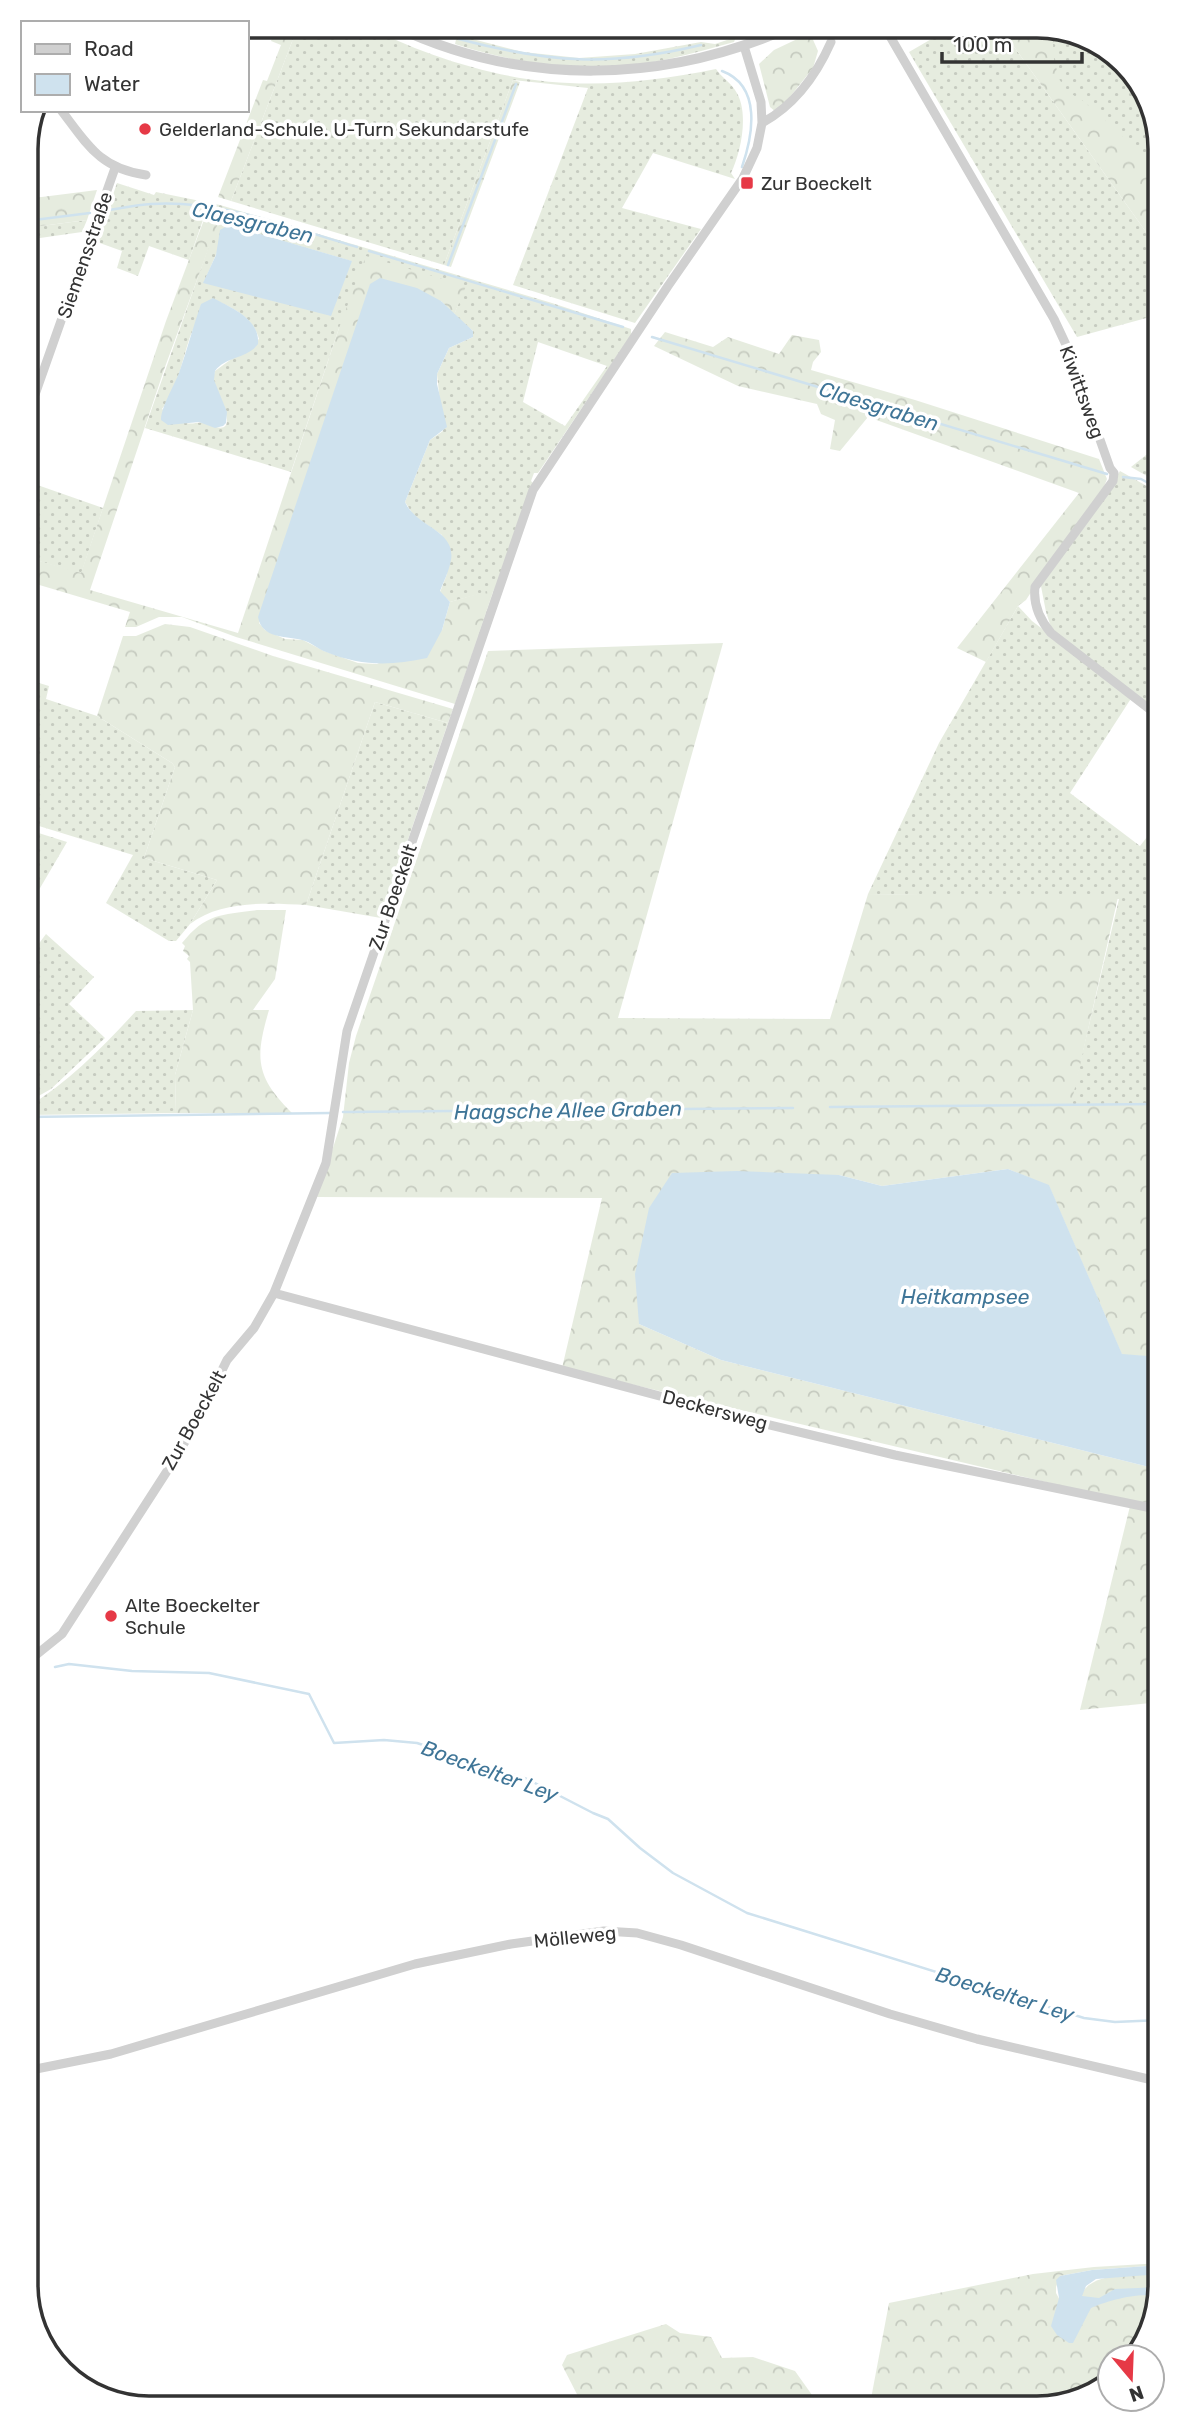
<svg xmlns="http://www.w3.org/2000/svg" width="1187" height="2434" viewBox="0 0 1187 2434" font-family="Rubik,sans-serif">
<style>
.grass{fill:url(#grass-dots);fill-rule:evenodd}
.forest{fill:url(#forest-crowns)}
.water{fill:#cfe2ee}
.lines{fill:none;stroke-linecap:round;stroke-linejoin:round}
.stream{stroke:#cfe2ee;stroke-width:2.5}
.minor{stroke:#d0d0d0;stroke-width:9}
.tertiary{stroke:#d0d0d0;stroke-width:10}
.poi-dot{fill:#e63946;stroke:#fff;stroke-width:2.5}
.labels{text-anchor:middle;dominant-baseline:central;stroke-width:7;stroke-linejoin:round;paint-order:stroke}
.poi-label{font-size:19px;fill:#333;stroke:#fff;text-anchor:start}
.street-label{font-size:19px;fill:#333;stroke:#fff}
.water-label{font-size:21px;font-style:italic;fill:#3f7597;stroke:#fff}
.rim{fill:none;stroke:#333;stroke-width:3.5}
</style>
<defs>
<pattern id="grass-dots" width="8" height="8" patternUnits="userSpaceOnUse" patternTransform="scale(1.75)"><rect width="8" height="8" fill="#e6ecdf"/><path d="M2 2h.1M6 6h.1" fill="none" stroke="#c6cbc0" stroke-width="1.8" stroke-linecap="round"/></pattern>
<pattern id="forest-crowns" width="20" height="18" patternUnits="userSpaceOnUse" patternTransform="scale(1.75)"><rect width="20" height="18" fill="#e6ecdf"/><path d="M2 6a3 3 0 1 1 6 0M12 15a3 3 0 1 1 6 0" fill="none" stroke="#c6cbc0"/></pattern>
</defs>
<rect width="100%" height="100%" fill="#fff"/>
<path class="grass" d="M298 26C320 26 346 23 368 26 377 28 387 36 396 40 421 51 446 60 472 67 556 91 631 86 716 69 721 77 730 82 735 90 750 111 741 152 731 173L735 179 653 153 622 208 701 229 635 323 513 285 588 88 513 80 444 265 231 201Z
M952 27H1000L1161 253V314L1077 337 909 52Z
M1052 29 1112 51 1152 103 1161 150V229L1040 63Z
M457 35 523 52 579 58 635 54 701 42 715 44 736 37 734 42C693 53 651 66 608 67 557 69 504 60 455 44Z
M117 183 154 195 156 192 220 205 552 303 631 329V335L538 473H534L531 481 534 484 460 687 494 590 450 602 440 592 447 574 442 535 414 516 405 502 430 440 443 431 437 374 449 348 473 337V331L454 315 465 286 339 328 291 472 145 428 218 220 204 217 189 260 149 246 138 276 117 268 122 251 97 242ZM229 225 351 261H352L278 302 204 282ZM213 299C233 308 253 317 259 339L215 371C214 375 213 377 214 381 217 394 245 441 208 424 200 420 194 425 186 423 179 422 169 413 162 409 178 389 182 360 190 337 195 323 206 311 213 299ZM538 342 607 366 565 426 523 402Z
M87 220 82 232 26 240V228Z
M1161 443V484L1131 467Z
M1120 471 1161 494V716L1052 630 1046 612 1040 581 1102 501Z
M26 481 103 508 81 574 26 557Z
M1018 606 1032 621 1132 697 1070 793 1140 846 1161 819V1113L1070 1105 1119 899 868 894 939 743Z
M26 679 49 686 46 699 97 716 172 763 175 767 144 858 217 880 190 924 176 941H169L106 903 133 855 26 822Z
M375 702 448 723 381 918 306 905Z
M26 829 67 842 26 912Z
M46 934 94 977 69 1004 105 1038 51 1089 26 1103V961Z
M193 1010 175 1075 176 1113 26 1115V1108C69 1082 103 1047 136 1011Z"/>
<path class="forest" d="M277 26H298L231 201 218 197 263 80 267 81 281 45 271 41Z
M1000 27H1046L1058 31 1057 38 1053 44 1054 59 1059 79 1068 92 1085 102 1161 172V253Z
M810 33 818 51 813 68 777 113 770 107 759 64 774 50Z
M513 80 520 82 451 267 444 265Z
M97 190 87 220 26 228V199Z
M205 217 219 220 165 367 90 590 238 633 339 328 366 256 466 286 454 315 441 301 259 623 265 630 285 639 303 640 324 651 358 663 377 664 442 630 450 602 494 589 455 704 236 637 182 617H159L136 627H125L130 612 26 581V557L81 573 166 321Z
M665 332 713 347 728 337 779 354 792 335 819 340 821 352 813 362 811 370 915 400 1099 459 1107 479 1101 495 1057 552 1026 600 1018 606 986 662 957 648 1079 493 868 417 840 451 830 449 835 420 821 414 817 404 738 386 654 346Z
M165 624 190 627 273 656 453 709 448 723 375 702 306 905C269 903 221 900 190 924L217 880 144 858 175 767 172 763 97 716 123 636H136Z
M723 643 618 1018 830 1019 868 894 1118 897 1071 1105 1161 1108V1357L1122 1355 1049 1186 1008 1169 882 1186 839 1175 639 1324 721 1360 1161 1470V1702L1080 1710 1131 1502 562 1368 602 1198 317 1197 343 1117 349 1063 356 1036 488 651Z
M257 910H286L275 979 253 1010H269C255 1058 255 1076 292 1113H176L175 1075 193 1010 190 962 187 959 189 956 183 951 185 946 182 943C206 913 221 915 257 910Z
M1161 2263V2265L1092 2270 1060 2276 1056 2287V2293L1076 2330C1077 2322 1076 2311 1078 2302 1086 2269 1134 2276 1161 2274V2285L1140 2353 1135 2357H1110V2378L1084 2399 1038 2408H584L562 2365 567 2355 666 2324 680 2333 711 2337 722 2358 753 2357 795 2371 817 2402 841 2407 870 2404 889 2303 1033 2274 1094 2267Z"/>
<path class="water" d="M229 225 352 261 331 316 203 283 216 255 220 230Z
M380 278 417 288 441 301 473 331V337L449 348 437 374V384L447 427 430 440 405 502C416 527 456 530 451 560 449 571 444 581 440 591L450 602 442 630 427 658C390 666 361 666 326 652 318 649 311 642 302 640 286 636 262 639 258 617L370 284Z
M213 298C232 308 260 319 258 344 247 359 226 356 215 371L214 380 227 412 226 423 223 426 215 428 199 422 168 425 161 420C161 407 174 386 179 373 187 350 193 327 201 304Z
M1008 1169 1049 1185 1122 1354 1161 1357V1470L721 1360 639 1324 635 1274 649 1208 672 1173 737 1171 839 1175 882 1186Z
M1161 2265V2274L1096 2279 1086 2286 1082 2296 1099 2298 1115 2289 1160 2287 1157 2297C1142 2291 1106 2301 1091 2308L1073 2343H1069L1057 2335 1051 2326 1059 2298 1056 2280 1060 2276 1092 2270Z"/>
<g class="lines">
<path class="stream" d="M421 26 449 36
M459 39C550 63 609 67 701 45
M722 71C762 86 753 135 742 167
M108 210C122 208 136 205 151 204 220 199 291 228 357 247
M26 221 90 213
M369 251 623 327
M448 265 516 84
M652 337 1107 474
M1123 477 1141 479 1161 490
M830 1107 1161 1104
M343 1112 793 1108
M26 1117 330 1113
M55 1667 69 1664 132 1671 209 1673 309 1694 334 1743 384 1740 417 1743 527 1779 593 1813 608 1819 640 1848 673 1873 747 1913 1084 2018 1115 2022 1161 2020"/>
<path class="minor" d="M884 26 1054 319 1068 349 1110 468 1114 473 1113 481 1035 587C1033 604 1040 620 1051 633L1161 718
M61 110C87 144 100 169 146 175
M762 123C795 105 816 76 831 42
M26 420 115 168
M274 1293 757 1422 895 1455 1161 1510
M26 1663 62 1634 171 1465 194 1427 227 1360 254 1328 274 1293 326 1163 347 1031 533 490 668 286 743 178 757 148 762 123 761 102 744 46
M26 2071 111 2054 415 1964 511 1944 604 1931 637 1933 681 1945 890 2014 977 2039 1161 2082"/>
<path class="tertiary" d="M394 26C522 87 665 84 793 26"/>
</g>
<g class="poi-dot">
<circle cx="145" cy="129" r="7"/>
<rect x="740" y="176" width="14" height="14" rx="3.5"/>
<circle cx="111" cy="1616" r="7"/>
</g>
<g class="labels">
<g class="poi-label">
<text x="159" y="129">Gelderland-Schule. U-Turn Sekundarstufe</text>
<text x="761" y="183">Zur Boeckelt</text>
<text x="125" y="1605">Alte Boeckelter<tspan x="125" dy="22">Schule</tspan></text>
</g>
<g class="street-label">
<text transform="translate(85 255) rotate(-71)">Siemensstraße</text>
<text transform="translate(1082 392) rotate(70)">Kiwittsweg</text>
<text transform="translate(393 897) rotate(-71)">Zur Boeckelt</text>
<text transform="translate(715 1410) rotate(15)">Deckersweg</text>
<text transform="translate(194 1420) rotate(-61)">Zur Boeckelt</text>
<text transform="translate(575 1937) rotate(-6)">Mölleweg</text>
</g>
<g class="water-label">
<text transform="translate(253 222) rotate(13)">Claesgraben</text>
<text transform="translate(879 406) rotate(17)">Claesgraben</text>
<text transform="translate(568 1110) rotate(-1)">Haagsche Allee Graben</text>
<text x="965" y="1296">Heitkampsee</text>
<text transform="translate(490 1771) rotate(20)">Boeckelter Ley</text>
<text transform="translate(1005 1994) rotate(17)">Boeckelter Ley</text>
</g>
</g>
<path d="M0 0H1187V2434H0ZM149 38H1037A111 111 0 0 1 1148 149V2285A111 111 0 0 1 1037 2396H149A111 111 0 0 1 38 2285V149A111 111 0 0 1 149 38Z" fill="#fff" fill-rule="evenodd"/>
<path class="rim" d="M149 38H1037A111 111 0 0 1 1148 149V2285A111 111 0 0 1 1037 2396H149A111 111 0 0 1 38 2285V149A111 111 0 0 1 149 38Z"/>
<rect x="21" y="21" width="228" height="91" fill="#ffffff" stroke="#adadad" stroke-width="2"/>
<rect x="35" y="44" width="35" height="10" fill="#d0d0d0" stroke="#adadad" stroke-width="2"/>
<text x="84" y="56" font-size="21" fill="#333333">Road</text>
<rect x="35" y="74" width="35" height="21" fill="#cfe2ee" stroke="#adadad" stroke-width="2"/>
<text x="84" y="91" font-size="21" fill="#333333">Water</text>
<g transform="translate(1131 2378) rotate(161)"><circle r="33" fill="#ffffff" stroke="#adadad" stroke-width="2"/>
<path d="M0-5L12 26L0 18L-12 26Z" fill="#e63946"/>
<text y="-10" font-size="19" font-weight="bold" text-anchor="middle" fill="#333333">N</text>
</g>
<path d="M942 52v10h140v-10" fill="none" stroke="#333333" stroke-width="3.5"/>
<text x="953" y="52" font-size="21" fill="#333333" stroke="#ffffff" stroke-width="5" paint-order="stroke">100 m</text>
</svg>
